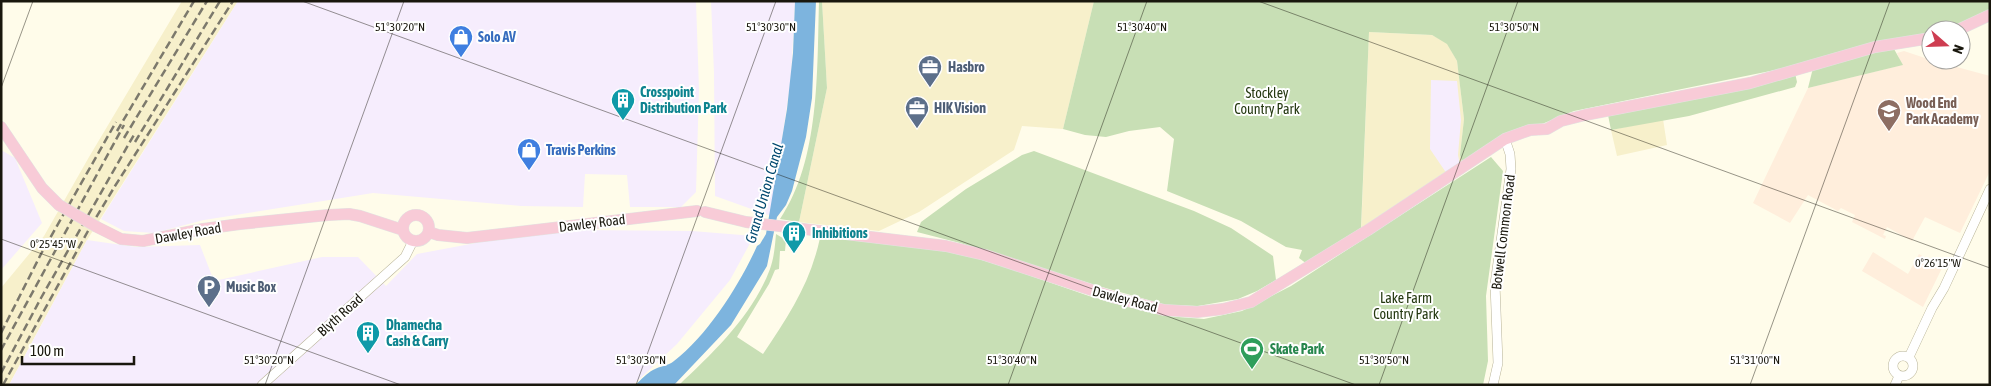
<svg xmlns="http://www.w3.org/2000/svg" width="1991" height="386" viewBox="0 0 1991 386" font-family="'Asap Condensed',sans-serif">
<style>
.built{fill:#f7f0cb}
.industrial{fill:#f6edfd}
.education{fill:#ffeedc}
.green{fill:#c8dfb5}
.water{fill:#7db4de}
.lines{fill:none;stroke-linecap:round;stroke-linejoin:round}
.tertiary-casing{stroke:#b8b397;stroke-width:10}
.primary-casing{stroke:#e3e3e2;stroke-width:12}
.tertiary{stroke:#fff;stroke-width:9}
.primary{stroke:#f8cbd7;stroke-width:11}
.rail{stroke:#7c796c;stroke-width:2.5;stroke-dasharray:8 4;stroke-linecap:butt}
.primary-bridge-casing{stroke:#e3e3e2;stroke-width:12;stroke-linecap:butt}
.primary-bridge{stroke:#f8cbd7;stroke-width:11}
.ticks{fill:none;stroke:#19170d;stroke-width:1;stroke-opacity:0.45}
.labels{text-anchor:middle;dominant-baseline:central;stroke-width:4;stroke-linejoin:round;paint-order:stroke}
.shop-label{font-size:14px;font-weight:bold;fill:#366cbe;stroke:#fff;text-anchor:start}
.service-label{font-size:14px;font-weight:bold;fill:#4e5e75;stroke:#fff;text-anchor:start}
.culture-label{font-size:14px;font-weight:bold;fill:#0d838f;stroke:#fff;text-anchor:start}
.park-label{font-size:14px;fill:#243810;stroke:#fff}
.education-label{font-size:14px;font-weight:bold;fill:#785e54;stroke:#fff;text-anchor:start}
.street-label{font-size:14px;fill:#19170d;stroke:#fff}
.leisure-label{font-size:14px;font-weight:bold;fill:#27864d;stroke:#fff;text-anchor:start}
.water-label{font-size:15px;font-style:italic;fill:#00486f;stroke:#fff}
.ticks-label{font-size:12px;text-anchor:middle;fill:#19170d;stroke:#fff;stroke-width:4;stroke-linejoin:round;paint-order:stroke}
</style>
<rect width="100%" height="100%" fill="#fffcea"/>
<path class="built" d="M182 1H238L87 240 9 385H1V288L44 236 89 157Z
M822 1H1094L1063 129 1022 126 1014 150 919 212 879 231 799 222 827 88Z
M1369 32 1432 35 1447 43 1457 61 1464 119 1460 155 1463 166 1361 233Z
M1663 119 1667 145 1617 156 1611 130Z"/>
<path class="industrial" d="M238 1H696L699 90 696 192 681 207H630L627 175 585 174 583 207 521 206 373 193 204 220 154 233 124 231 101 219Z
M711 1H795L791 77 771 216 715 196 714 73Z
M1431 80 1457 81 1461 120 1458 155 1460 165 1447 174 1430 149Z
M1 150 15 158 42 223 1 270Z
M581 230 692 231 754 236 730 280 677 344 633 385H9L87 240 136 247 200 245 214 281 322 257H358L386 286 417 254 497 239Z"/>
<path class="education" d="M1904 51 1931 60 1990 76V171L1960 233 1925 217 1912 241 1887 227 1883 235 1886 236 1885 239 1852 222 1855 215 1841 208 1838 211 1808 195 1790 223 1753 203 1808 88 1902 65 1897 53Z
M1873 252 1908 274 1919 254 1942 268 1923 307 1862 271Z"/>
<path class="green" d="M819 1H822L827 88 799 222 780 219C820 160 817 71 819 1Z
M1094 1H1990V15L1958 30H1931V38L1574 111 1517 134 1463 166 1460 155 1464 119 1457 61 1447 44 1432 35 1369 32 1361 228 1307 264 1299 258 1302 250 1286 247 1241 221 1167 191 1174 139 1160 127 1129 131 1106 137 1085 135 1063 129Z
M1894 49 1903 65 1808 88 1813 68 1857 55Z
M1795 73 1797 82 1795 87 1689 116 1611 130 1607 110Z
M1034 151 1194 211 1231 228 1273 256 1276 280 1257 291 1238 299 1198 306 1166 305 1095 285 960 243 917 232 921 222 966 189 1022 155Z
M1491 157 1503 171 1486 296 1488 361 1483 385H679C714 352 753 315 770 269 774 258 775 246 776 234L786 240 785 251H780L779 269 775 270 769 284 737 337 763 354C789 315 810 284 820 238L870 240 962 254 1008 268 1089 296 1165 316 1204 319 1242 311 1291 286Z"/>
<path class="water" d="M795 1H816L812 98 806 137 792 191 786 205 777 217 767 266 731 325 674 385H635C641 380 647 373 653 370 660 366 668 366 674 361 708 335 740 284 757 246L760 244 766 234 787 109 793 53Z"/>
<g class="lines">
<g class="tertiary-casing">
<path id="tertiary" d="M1893 366a10 10 0 1 1 20 0a10 10 0 1 1-20 0Z
M1909 357 1932 308 1944 288 1990 189
M262 385 405 257 413 241
M1493 385 1498 363 1495 284 1511 169 1510 154 1505 139
M1895 385 1899 376"/>
</g>
<g class="primary-casing">
<path id="primary" d="M1958 30 1990 15
M1 127 42 188 59 205
M705 212 746 222 946 246 985 255 1116 298 1164 310 1197 312 1223 309 1251 302 1368 230 1505 139 1530 130 1547 129 1561 121 1585 115 1750 83 1875 47 1931 38
M403 228a13 13 0 1 1 26 0a13 13 0 1 1-26 0Z
M97 227 121 239 143 241 203 229 240 224 328 215 349 214 360 216 403 230
M429 232 438 235 467 238 697 211"/>
</g>
<use href="#tertiary" class="tertiary"/>
<use href="#primary" class="primary"/>
<path class="rail" d="M117 131 194 1
M124 138 207 1
M135 142 220 1
M1 333 41 254 116 122
M1 350 124 125
M1 373 41 298 135 133
M3 385 88 231 115 186 233 1"/>
<g class="primary-bridge-casing">
<path id="primary-bridge" d="M59 205 97 227"/>
</g>
<use href="#primary-bridge" class="primary-bridge"/>
</g>
<path class="ticks" d="M302 1 1356 385M1258 1 1990 268M1 88 33 1M1 239 401 385M265 385 404 1M636 385 776 1M1008 385 1147 1M1379 385 1518 1M1750 385 1890 1"/>
<defs>
<g id="shop-pin" transform="scale(1.25)"><path d="M0 17L-7.5 6A9.5 9.5 0 1 1 7.5 6Z" fill="#3f7fe0" stroke="#fff"/><path d="M-5-2.5h2.3a2.7 3.5 0 0 1 5.4 0H5L5.5 6h-11ZM-1.5-2.5h3a1.5 2.3 0 0 0-3 0Z" fill="#fff"/></g>
<g id="office-pin" transform="scale(1.25)"><path d="M0 17L-7.5 6A9.5 9.5 0 1 1 7.5 6Z" fill="#5c6f8a" stroke="#fff"/><path d="M-6-3h4V-5.5h4V-3h4V5H-6ZM-1-4.5V-3h2v-1.5ZM-6 0V1H6V0Z" fill="#fff"/></g>
<g id="building-pin" transform="scale(1.25)"><path d="M0 17L-7.5 6A9.5 9.5 0 1 1 7.5 6Z" fill="#0f9aa8" stroke="#fff"/><path d="M-4-6H4V6H1V3H-1V6H-4ZM-2.5-4.3h1.7v1.8h-1.7ZM.8-4.3h1.7v1.8H.8ZM-2.5-1h1.7V.8h-1.7ZM.8-1h1.7V.8H.8Z" fill="#fff"/></g>
<g id="school-pin" transform="scale(1.25)"><path d="M0 17L-7.5 6A9.5 9.5 0 1 1 7.5 6Z" fill="#8d6e63" stroke="#fff"/><path d="M0-5L7-2L0 1L-7-2ZM-4 1L0 2.5L4 1V4Q0 6-4 4Z" fill="#fff"/></g>
<g id="parking-pin" transform="scale(1.25)"><path d="M0 17L-7.5 6A9.5 9.5 0 1 1 7.5 6Z" fill="#5c6f8a" stroke="#fff"/><path d="M-3.5-5.5H1a3.5 3.5 0 0 1 0 7H-1V5.5H-3.5ZM-1-3.4V-.6H.8a1.4 1.4 0 0 0 0-2.8Z" fill="#fff"/></g>
<g id="stadium-pin" transform="scale(1.25)"><path d="M0 17L-7.5 6A9.5 9.5 0 1 1 7.5 6Z" fill="#2e9e5b" stroke="#fff"/><path d="M0-5a6.5 5 0 1 0 0 10a6.5 5 0 1 0 0-10ZM-3.5-1.8h7v3.6h-7Z" fill="#fff"/></g>
</defs>
<g fill-rule="evenodd">
<use href="#shop-pin" x="461" y="37"/>
<use href="#office-pin" x="930" y="67"/>
<use href="#building-pin" x="623" y="100"/>
<use href="#office-pin" x="917" y="108"/>
<use href="#school-pin" x="1889" y="111"/>
<use href="#shop-pin" x="529" y="150"/>
<use href="#building-pin" x="794" y="233"/>
<use href="#parking-pin" x="209" y="287"/>
<use href="#building-pin" x="368" y="333"/>
<use href="#stadium-pin" x="1252" y="349"/>
</g>
<g class="labels">
<g class="shop-label">
<text x="478" y="37">Solo AV</text>
<text x="546" y="150">Travis Perkins</text>
</g>
<g class="service-label">
<text x="948" y="67">Hasbro</text>
<text x="934" y="108">HIK Vision</text>
<text x="226" y="287">Music Box</text>
</g>
<g class="culture-label">
<text x="640" y="92">Crosspoint<tspan x="640" dy="16">Distribution Park</tspan></text>
<text x="812" y="233">Inhibitions</text>
<text x="386" y="325">Dhamecha<tspan x="386" dy="16">Cash &amp; Carry</tspan></text>
</g>
<g class="park-label">
<text x="1267" y="93">Stockley<tspan x="1267" dy="16">Country Park</tspan></text>
<text x="1406" y="298">Lake Farm<tspan x="1406" dy="16">Country Park</tspan></text>
</g>
<g class="education-label">
<text x="1906" y="103">Wood End<tspan x="1906" dy="16">Park Academy</tspan></text>
</g>
<g class="street-label">
<text transform="translate(592 223) rotate(-7)">Dawley Road</text>
<text transform="translate(1503 232) rotate(-83)">Botwell Common Road</text>
<text transform="translate(188 233) rotate(-10)">Dawley Road</text>
<text transform="translate(1125 299) rotate(15)">Dawley Road</text>
<text transform="translate(340 315) rotate(-42)">Blyth Road</text>
</g>
<g class="leisure-label">
<text x="1270" y="349">Skate Park</text>
</g>
<g class="water-label">
<text transform="translate(764 193) rotate(-74)">Grand Union Canal</text>
</g>
</g>
<g class="ticks-label">
<text x="400" y="31">51°30'20"N</text>
<text x="771" y="31">51°30'30"N</text>
<text x="1514" y="31">51°30'50"N</text>
<text x="1142" y="31">51°30'40"N</text>
<text x="53" y="248">0°25'45"W</text>
<text x="1938" y="267">0°26'15"W</text>
<text x="269" y="364">51°30'20"N</text>
<text x="641" y="364">51°30'30"N</text>
<text x="1012" y="364">51°30'40"N</text>
<text x="1384" y="364">51°30'50"N</text>
<text x="1755" y="364">51°31'00"N</text>
</g>
<rect width="1991" height="386" fill="none" stroke="#19170d" stroke-width="5"/>
<g transform="translate(1946 45) rotate(110)"><circle r="24" fill="#ffffff" stroke="#a3a29e"/>
<path d="M0-4L9 19L0 12L-9 19Z" fill="#ce3d51"/>
<text y="-8" font-size="14" font-weight="bold" text-anchor="middle" fill="#19170d">N</text>
</g>
<path d="M22 356v8h112v-8" fill="none" stroke="#19170d" stroke-width="2.5"/>
<text x="30" y="356" font-size="15" fill="#19170d" stroke="#ffffff" stroke-width="4" paint-order="stroke">100 m</text>
</svg>
